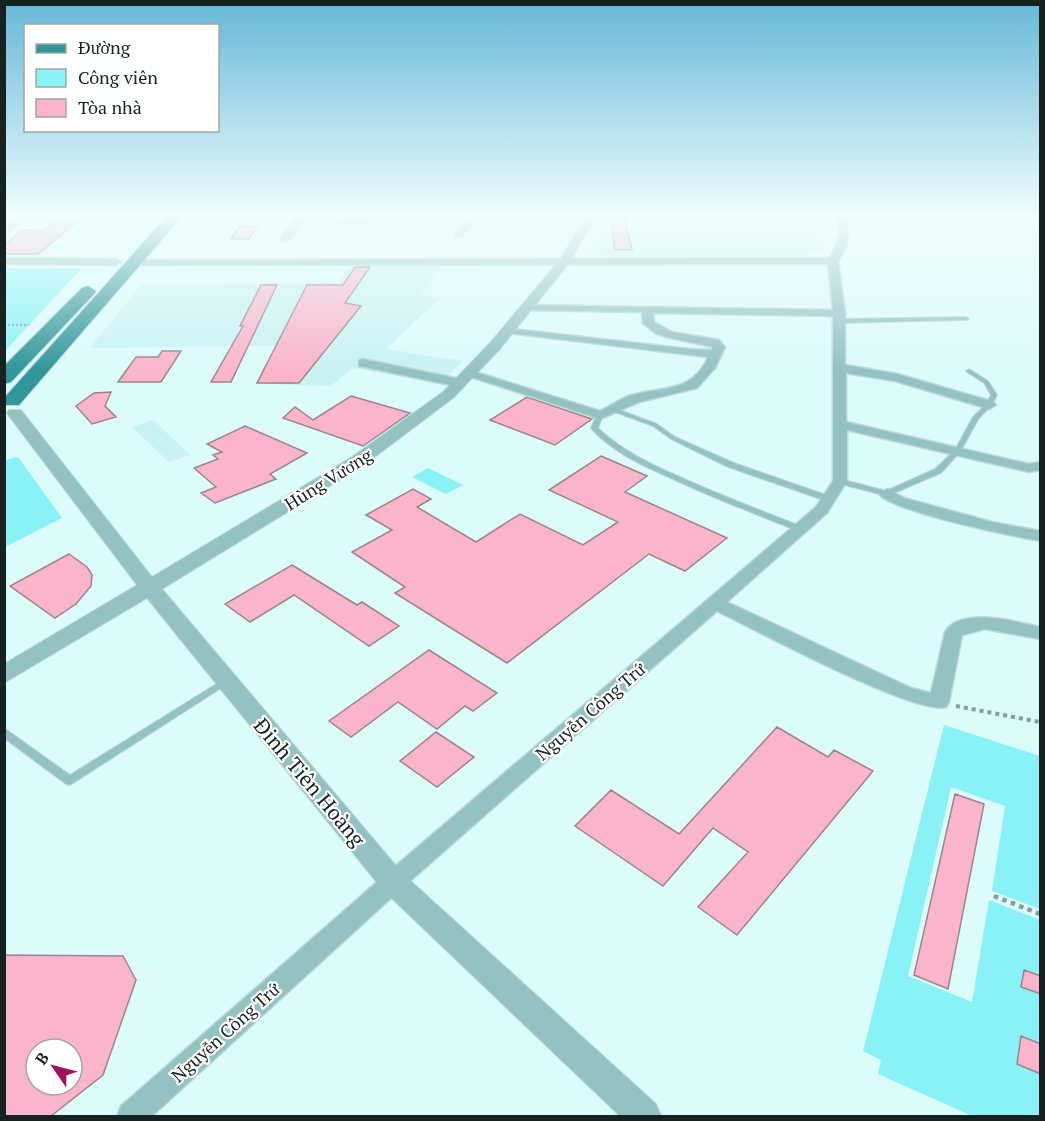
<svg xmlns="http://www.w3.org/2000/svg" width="1045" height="1121" viewBox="0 0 1045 1121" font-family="'PT Serif',serif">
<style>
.built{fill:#c9f2f2}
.green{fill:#88f2f6}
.building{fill:#fab4cc;stroke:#9d848c;stroke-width:1.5;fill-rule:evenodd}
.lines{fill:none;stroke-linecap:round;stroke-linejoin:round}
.service-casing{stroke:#bcd8d8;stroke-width:2}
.minor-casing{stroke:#bcd8d8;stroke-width:3}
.tertiary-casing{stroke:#bcd8d8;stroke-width:2}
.primary-casing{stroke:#bcd8d8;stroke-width:2}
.path-far2{stroke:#889e9e;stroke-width:2;stroke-dasharray:2 2;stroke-linecap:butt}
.path-far1{stroke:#889e9e;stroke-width:4;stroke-dasharray:4 4;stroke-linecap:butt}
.path{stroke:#889e9e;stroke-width:4.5;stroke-dasharray:4.5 4.5;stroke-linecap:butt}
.service{fill:#94c2c3;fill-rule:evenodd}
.minor{fill:#94c2c3;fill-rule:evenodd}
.tertiary{fill:#94c2c3;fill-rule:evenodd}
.primary{fill:#319699;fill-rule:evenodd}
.labels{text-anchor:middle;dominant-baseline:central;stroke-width:4.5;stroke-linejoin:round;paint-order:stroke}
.street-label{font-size:18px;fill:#162121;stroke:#fff}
.near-street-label{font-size:21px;fill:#162121;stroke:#fff}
</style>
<rect width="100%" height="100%" fill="#dcfbfb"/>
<path class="built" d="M607 214H799L825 247 818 252H806L807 256H601L588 251Z
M349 266 440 267 421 295 440 298 386 349 463 361 439 384 354 368 330 386 266 384 300 345 90 348 141 285 332 283 306 335Z
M153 420 190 455 169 462 132 427Z"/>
<path class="green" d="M5 268 81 269 5 351 4 268Z
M18 457 62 518 5 547V460Z
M428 468 463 485 446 494 412 477Z
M944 725 1040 756V909L992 891 1005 806 951 787 908 976 972 1002 989 900 1040 920V1116H972L878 1074 881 1060 863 1051Z"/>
<path class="building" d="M611 217H624L632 250H615Z
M57 220H79L38 254H4V245L23 230 44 231Z
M240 226H257L249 239H231Z
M355 267H370L345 303 361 306 299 383H257L307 285H343Z
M261 285H277L231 382H211L243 326H240Z
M162 351H181L161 382H118L136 357H158Z
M111 392 105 406 116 417 92 424 76 406 94 393Z
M351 396 410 413 363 446 283 418 295 407 313 420Z
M527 397 580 415 592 419 555 445 490 420Z
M245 426 307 453 270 474 276 479 215 503 201 493 216 487 194 468 218 459 213 455 222 452 207 444Z
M601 456 647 476 625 492 727 538 685 571 649 554 507 663 395 593 405 587 352 552 392 530 366 515 413 489 431 499 417 507 476 542 520 514 583 545 618 522 549 490Z
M69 554 87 567 92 575 91 586 76 604 55 618 10 586Z
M292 565 357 605 362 602 399 626 369 646 294 595 250 622 225 604Z
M429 650 497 693 473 711 465 706 437 729 398 702 351 737 329 721Z
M777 727 828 757 834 750 873 771 737 935 698 907 748 852 713 828 663 886 575 826 611 790 679 834Z
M436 732 474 757 437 787 400 761Z
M955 794 984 804 948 989 914 975Z
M4 955 123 956 136 980 103 1075 51 1116H4ZM36 1049H72V1085H36Z
M1024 970 1041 976V994L1021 987Z
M1021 1036 1041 1044V1074L1017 1064Z"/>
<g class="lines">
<g class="service-casing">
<path id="service" d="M966 317 969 319 968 320 839 323 836 321 839 319Z
M969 369 988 381 997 395 991 406 979 418 960 452 941 473 887 496 837 483 836 481 840 479 886 491 935 469 955 450 973 417 986 404 991 395 984 383 967 372 966 371Z
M614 408 657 424 675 437 734 463 832 497 833 499 829 501H826L728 467 671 439 653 426 612 411V409Z
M600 413 603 415 598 428C621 450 650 464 680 477 720 495 762 511 803 527L804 529 803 531H797C756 514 713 498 673 479 643 466 612 452 591 428L597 415Z
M226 678 229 679 231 681 229 683 70 785 66 784 4 738V728L70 775Z"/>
</g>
<g class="minor-casing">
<path id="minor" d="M299 214 367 218 371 214H379L376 222 367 224 303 222 288 241H282L280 239Z
M476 214H485L461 236H455V232Z
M834 214H843L848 221 847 246 838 261 845 313V365L897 374 994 402 996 405 989 409 895 381 846 373V422L1029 464 1040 462V470L1029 472 847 430V481L827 513 727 602 911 688 931 693 945 632C961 606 1017 622 1040 627V639L985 629 962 635 949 702 946 707C916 716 754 629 717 611L401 889 152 1116H117L121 1106 385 875 816 507 833 481V316L653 313 654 322 672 332 719 340 725 347 715 368 697 388 639 402 600 419 462 374 468 370 472 371 600 411C610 406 619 400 629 396 662 386 692 394 708 357L508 333 504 332V328L689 349 711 350 713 347 666 337 655 333 643 323 642 312 528 310 524 309V305L833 310 828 264 136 265 131 262 132 260 830 258C838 245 843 227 834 214Z
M1032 214H1040V221Z
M4 258 116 259 121 262 116 265 4 264Z
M363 359 460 379 466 383 460 387 359 366V360Z
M887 489 904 498 992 522 1040 531V541C1012 536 894 512 879 494Z"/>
</g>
<g class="tertiary-casing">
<path id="tertiary" d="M20 214H32L4 235V226Z
M587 214H597L569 263 499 350 453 398 364 465 162 589 403 874 656 1104 661 1116H620L383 890 147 598 4 683V664L137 585 9 416 7 413 9 410H21L152 577 352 457 443 392 489 344 560 260Z"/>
</g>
<g class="primary-casing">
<path id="primary" d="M169 214H184L19 405H5V397Z
M88 286 96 291 94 294 11 382 4 384V366L82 288Z"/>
</g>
<path class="path-far2" d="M4 325H29"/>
<path class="path-far1" d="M956 706 1040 722"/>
<path class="path" d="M994 896 1040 914"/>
<use href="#service" class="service"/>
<use href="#minor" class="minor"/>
<use href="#tertiary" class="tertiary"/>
<use href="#primary" class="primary"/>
</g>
<linearGradient id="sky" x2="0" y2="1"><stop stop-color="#65b8d8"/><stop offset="0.58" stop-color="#effdfd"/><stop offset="1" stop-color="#effdfd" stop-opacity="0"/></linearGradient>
<rect width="1045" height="371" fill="url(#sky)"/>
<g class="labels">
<g class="street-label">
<text transform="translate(328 479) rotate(-32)">Hùng Vương</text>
<text transform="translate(590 711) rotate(-41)">Nguyễn Công Trứ</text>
<text transform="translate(225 1032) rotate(-42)">Nguyễn Công Trứ</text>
</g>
<g class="near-street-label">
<text transform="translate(310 782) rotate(50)">Đinh Tiên Hoàng</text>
</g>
</g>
<rect width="1045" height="1121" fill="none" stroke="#162121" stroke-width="12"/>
<rect x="24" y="24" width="195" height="108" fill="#ffffff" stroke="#a2a6a6" stroke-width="1.5"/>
<rect x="36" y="44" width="30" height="9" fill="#319699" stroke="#a2a6a6" stroke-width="1.5"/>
<text x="78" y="54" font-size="18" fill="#162121">Đường</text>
<rect x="36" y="69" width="30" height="18" fill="#88f2f6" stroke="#a2a6a6" stroke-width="1.5"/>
<text x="78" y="84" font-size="18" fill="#162121">Công viên</text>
<rect x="36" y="99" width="30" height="18" fill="#fab4cc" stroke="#a2a6a6" stroke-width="1.5"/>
<text x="78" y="114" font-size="18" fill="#162121">Tòa nhà</text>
<g transform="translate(54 1067) rotate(305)"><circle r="28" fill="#ffffff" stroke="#a2a6a6" stroke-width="1.5"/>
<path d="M0-4.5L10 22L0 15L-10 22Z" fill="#a0125c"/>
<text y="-9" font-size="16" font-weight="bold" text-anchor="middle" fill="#162121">B</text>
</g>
</svg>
